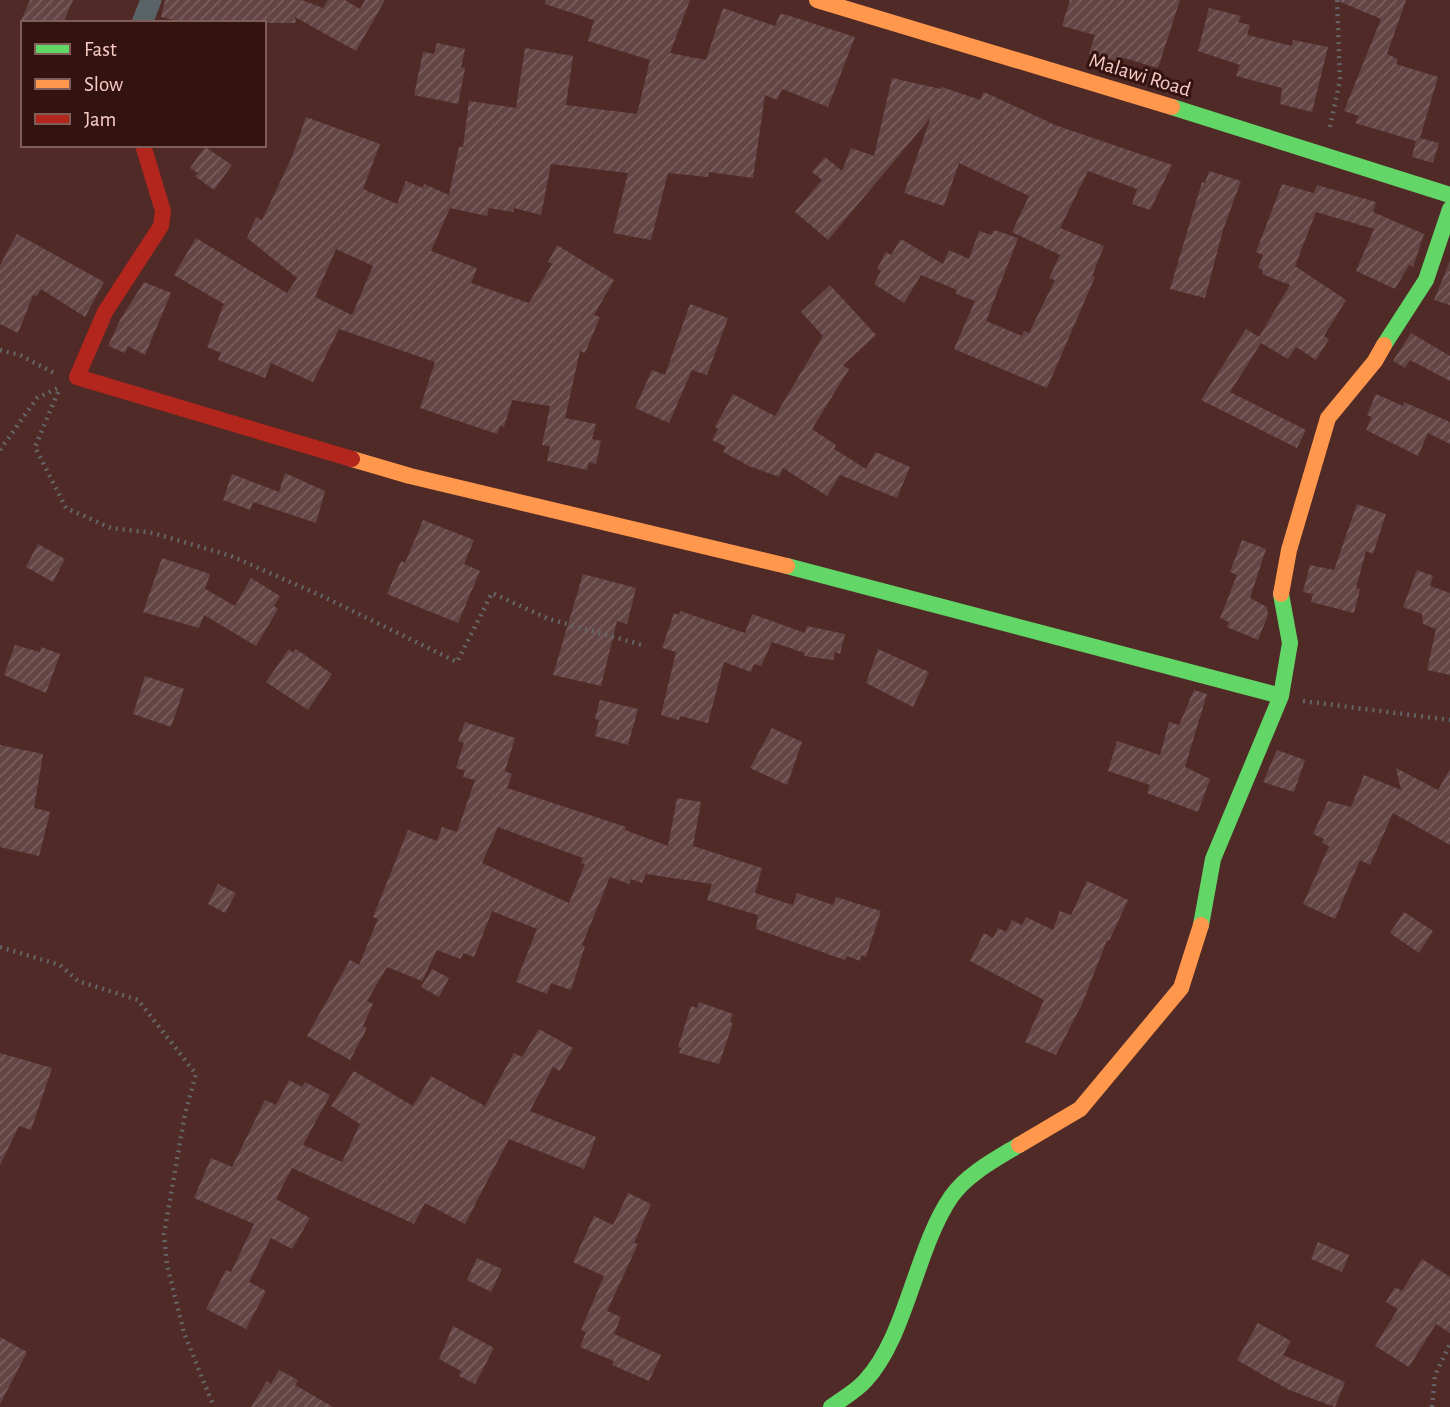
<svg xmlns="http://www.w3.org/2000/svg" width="1450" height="1407" viewBox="0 0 1450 1407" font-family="'Alegreya Sans',sans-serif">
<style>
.building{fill:url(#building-hatch);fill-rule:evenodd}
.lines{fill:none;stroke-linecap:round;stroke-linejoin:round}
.path{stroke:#646566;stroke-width:4.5;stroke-dasharray:2 5;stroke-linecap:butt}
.street{stroke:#5a6466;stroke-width:21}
.fast{stroke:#63d668;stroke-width:16}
.slow{stroke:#ff974d;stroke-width:16}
.jam{stroke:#b3261e;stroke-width:16}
.labels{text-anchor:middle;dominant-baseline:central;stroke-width:6;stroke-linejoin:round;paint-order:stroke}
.street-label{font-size:21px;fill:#f8ccc5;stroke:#32130f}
</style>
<defs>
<pattern id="building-hatch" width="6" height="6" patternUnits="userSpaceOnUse" patternTransform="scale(1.75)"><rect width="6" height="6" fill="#644546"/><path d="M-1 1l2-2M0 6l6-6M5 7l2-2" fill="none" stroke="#7b5f5f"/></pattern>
</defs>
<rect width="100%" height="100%" fill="#502a26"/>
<path class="building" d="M30 0H73L63 23H20Z
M165 0H302L323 8 328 0H345L360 9 365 0H385L356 51 295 17 296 23H186L161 17Z
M546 0H690L670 53 706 60 723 8 775 26 780 14 787 15 855 37 828 107 782 89 777 100 765 95 753 178 709 172 708 177 668 173 651 240 613 233 628 173 551 164 541 215 514 208 513 212 489 208 487 216 450 208 431 251 477 268 471 283 529 303 552 264 548 262 557 245 614 280 594 315 600 317 585 353 580 351 565 418 596 424 592 439 601 441 596 464 589 462 587 470 547 461 550 446 542 445 550 406 512 400 504 427 500 426 497 434 420 408 435 362 339 329 313 382 271 363 265 378 218 360 221 353 207 347 224 304 174 275 196 238 287 293 297 278 247 238 256 217 262 220 292 157 306 117 380 144 363 189 397 204 406 181 423 188 424 184 449 195 459 147H463L469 101 516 108 525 48 573 56 566 105 637 114 650 60 588 41 594 20 545 4ZM336 249 373 266 352 315 315 297Z
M1070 0H1180L1158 68 1124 58 1122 64 1089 54 1095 35 1062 26Z
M1336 0H1406L1387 54 1398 59 1396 64 1438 77 1420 138 1439 143 1433 163 1412 157 1416 141 1355 123 1359 116 1344 111 1381 19Z
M1209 8 1241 16 1238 22 1250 25 1247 35 1292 46 1293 40 1328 47 1312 112 1280 104 1282 88 1236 76 1240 65 1198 51Z
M437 43 465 49 461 67 465 68 458 104 414 95 423 52 434 54Z
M892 78 941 89 942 87 980 100 984 92 1055 125 1172 165 1150 210 1132 204 1137 189 1088 171 1060 228 1104 246 1092 276 1095 277 1047 388 954 349 975 301 956 294 957 290 921 275 904 303 874 284 881 271 877 269 886 252 891 255 901 239 943 264 949 250 969 259 979 231 991 235 994 230 1018 238 986 321 1022 336 1024 331 1029 333 1055 280 1049 278 1060 255 1012 232 1029 196 959 163 944 206 904 193 931 117 828 240 795 212 822 180 812 172 825 157 842 171 851 148 874 156Z
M205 147 232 165 214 190 195 176 198 173 190 168Z
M1209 171 1241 181 1223 230 1205 298 1170 289 1202 182 1205 183Z
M1282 184 1314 193 1317 185 1376 202 1373 212 1424 234 1413 267 1409 265 1395 289 1356 271 1374 229 1316 212 1295 266 1346 300 1324 336 1329 339 1316 360 1296 347 1288 359 1261 343 1230 392 1306 430 1297 448 1201 400 1246 329 1259 337 1290 285 1262 274 1263 270 1258 268 1263 255 1256 252Z
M17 234 104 282 85 317 41 289 37 296 33 295 18 333 0 324V265Z
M1450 261V305L1434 300Z
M144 282 171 293 145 355 128 346 125 353 108 346 120 320Z
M830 285 876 335 843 365 849 369 812 429 836 445 834 449 866 469 876 452 910 467 897 498 840 475 827 496 783 468 779 477 749 466 723 452 726 447 712 440 718 429 715 427 733 394 775 416 823 336 801 312Z
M690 304 728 318 707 375 692 370 669 423 635 408 652 370 665 375Z
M1411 333 1450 356V381L1410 360 1405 368 1393 361Z
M1376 394 1403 406 1404 402 1450 422V444L1428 433 1418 456 1366 430 1372 417 1367 415Z
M285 473 325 491 316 523 253 502 250 510 223 500 232 474 279 492Z
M1357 504 1386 514 1373 554 1366 551 1356 588 1360 589 1354 613 1311 602 1313 594 1303 592 1310 565 1334 570Z
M423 520 474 540 464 564 480 571 458 623 387 594 401 561 405 563Z
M1242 540 1266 549 1250 598 1267 607 1268 615 1258 640 1227 627 1229 622 1220 618 1237 575 1230 572Z
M38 544 65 559 53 582 26 567Z
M162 558 210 574 205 589 235 606 251 578 280 596 274 606 278 609 256 646 204 615 199 628 143 612Z
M1417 570 1433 576 1430 586 1450 593V675L1427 670 1436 629 1423 624 1422 614 1403 607Z
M583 574 636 588 627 624 617 621 601 686 553 675Z
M680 611 745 633 752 614 805 633 807 626 845 634 840 654 835 652 833 660 804 656 805 653 772 642 761 666 754 664 751 672 724 662 708 723 680 716 679 720 661 715 676 652 662 648 674 613 679 615Z
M15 645 40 652 41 647 60 654 46 693 4 675Z
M289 649 293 653 296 649 332 674 308 710 266 682Z
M878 649 929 672 913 707 866 683Z
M145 676 184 689 171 727 133 714Z
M1194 690 1207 694 1185 767 1210 779 1198 812 1147 793 1150 785 1108 771 1117 741 1160 755 1169 722 1179 725Z
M600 700 638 709 628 745 595 736 599 720 595 719Z
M465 722 515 738 505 771 512 774 507 788 626 827 625 830 668 846 677 798 701 802 693 846 762 868 755 893 793 905 797 893 833 905 836 897 881 911 866 957 861 955 860 961 847 956 845 960 756 929 758 915 707 900 712 884 646 874 642 883 631 879 629 884 610 877 582 945 585 946 571 990 551 983 547 994 516 982 537 929 492 911 474 957 464 953 460 959 437 950 422 981 387 967 367 1001 373 1004 363 1026 367 1028 350 1060 307 1036 350 960 359 965 378 919 373 917 408 830 437 841 442 827 457 832 475 780 463 777 465 771 456 768 464 743 458 741ZM498 827 583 858 581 863 585 864 569 903 482 863Z
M772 728 802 742 787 785 750 768Z
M0 745 43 754 34 808 50 812 39 856 0 847Z
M1277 750 1305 760 1294 792 1263 782Z
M1396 768 1438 790 1450 769V845L1393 813 1370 865 1360 860 1335 919 1303 904 1329 846 1322 843 1324 839 1313 834 1328 801 1351 807 1364 775 1401 790Z
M1087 881 1128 900 1109 941 1107 940 1082 1004 1056 1055 1025 1042 1044 1000 970 961 984 933 993 938 998 928 1006 932 1012 920 1022 925 1026 917 1053 930 1060 911 1071 915Z
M218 884 236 893 225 913 208 904Z
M1404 912 1433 931 1419 953 1390 933Z
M432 969 449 978 439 997 421 987Z
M699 1002 733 1014 730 1022 733 1023 719 1064 679 1053 681 1048 678 1047 691 1006 697 1008Z
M539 1029 573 1048 560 1071 553 1067 530 1111 596 1137 584 1169 509 1139 465 1224 425 1203 414 1224 292 1168 276 1199 310 1218 292 1249 271 1238 249 1282 266 1291 246 1329 206 1309 226 1270 231 1272 254 1224 194 1198 211 1158 232 1167 265 1100 276 1105 289 1080 302 1087 305 1082 330 1095 303 1145 342 1162 360 1124 331 1106 354 1071 413 1106 431 1076 485 1106 514 1053 522 1057Z
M0 1053 52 1068 31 1130 19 1126 0 1165Z
M628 1193 651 1204 634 1243 638 1244 607 1311 621 1317 614 1334 661 1355 649 1381 612 1365 614 1361 580 1347 586 1332 581 1330 604 1276 573 1262 594 1216 613 1225Z
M1318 1242 1349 1255 1342 1272 1311 1259Z
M477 1258 502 1269 491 1292 467 1280Z
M1422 1259 1450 1277V1333L1436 1324 1409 1367 1375 1346 1398 1309 1386 1302 1395 1287 1402 1291Z
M1258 1323 1291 1341 1283 1355 1345 1382 1335 1407 1289 1390 1237 1360Z
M453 1326 494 1348 475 1384 459 1376 461 1371 439 1359Z
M0 1337 27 1352 0 1404Z
M279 1370 298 1380 295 1385 333 1407H251L267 1381 271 1384Z"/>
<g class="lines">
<path class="path" d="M1330 127 1340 80 1337 0
M0 350 20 355 54 373
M58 392 35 447 66 508 111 528 153 533 231 556 322 596 457 662 492 593 549 619 646 646
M0 450 37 398 58 388
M1303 701 1450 720
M0 947 60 965 78 981 138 1000 196 1074 185 1114 164 1234 167 1265 184 1333 214 1407
M1432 1407 1435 1375 1450 1344"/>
<path class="street" d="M142 23 151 0"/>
<path class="fast" d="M1172 107 1450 195
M1384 345 1426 280 1450 209
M787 566 1281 696
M1201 925 1213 859 1281 696 1290 643 1281 594
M831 1407C842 1399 856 1391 865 1381 906 1338 916 1248 951 1197 967 1174 996 1159 1019 1145"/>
<path class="slow" d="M817 0 1172 107
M352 459 410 476 787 566
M1281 594 1289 550 1328 418 1375 361 1384 345
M1019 1145 1080 1109 1181 988 1201 925"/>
<path class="jam" d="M143 145 163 211 161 226 105 312 77 377 352 459"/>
</g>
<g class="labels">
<g class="street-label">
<text transform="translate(1140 75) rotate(17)">Malawi Road</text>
</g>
</g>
<rect x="21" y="21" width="245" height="126" fill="#32130f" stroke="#815d58" stroke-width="2"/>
<rect x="35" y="44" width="35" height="10" fill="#63d668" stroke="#815d58" stroke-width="2"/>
<text x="84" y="56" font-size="21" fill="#f8ccc5">Fast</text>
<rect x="35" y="79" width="35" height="10" fill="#ff974d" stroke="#815d58" stroke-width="2"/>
<text x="84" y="91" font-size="21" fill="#f8ccc5">Slow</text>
<rect x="35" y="114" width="35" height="10" fill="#b3261e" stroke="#815d58" stroke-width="2"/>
<text x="84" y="126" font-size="21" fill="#f8ccc5">Jam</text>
</svg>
